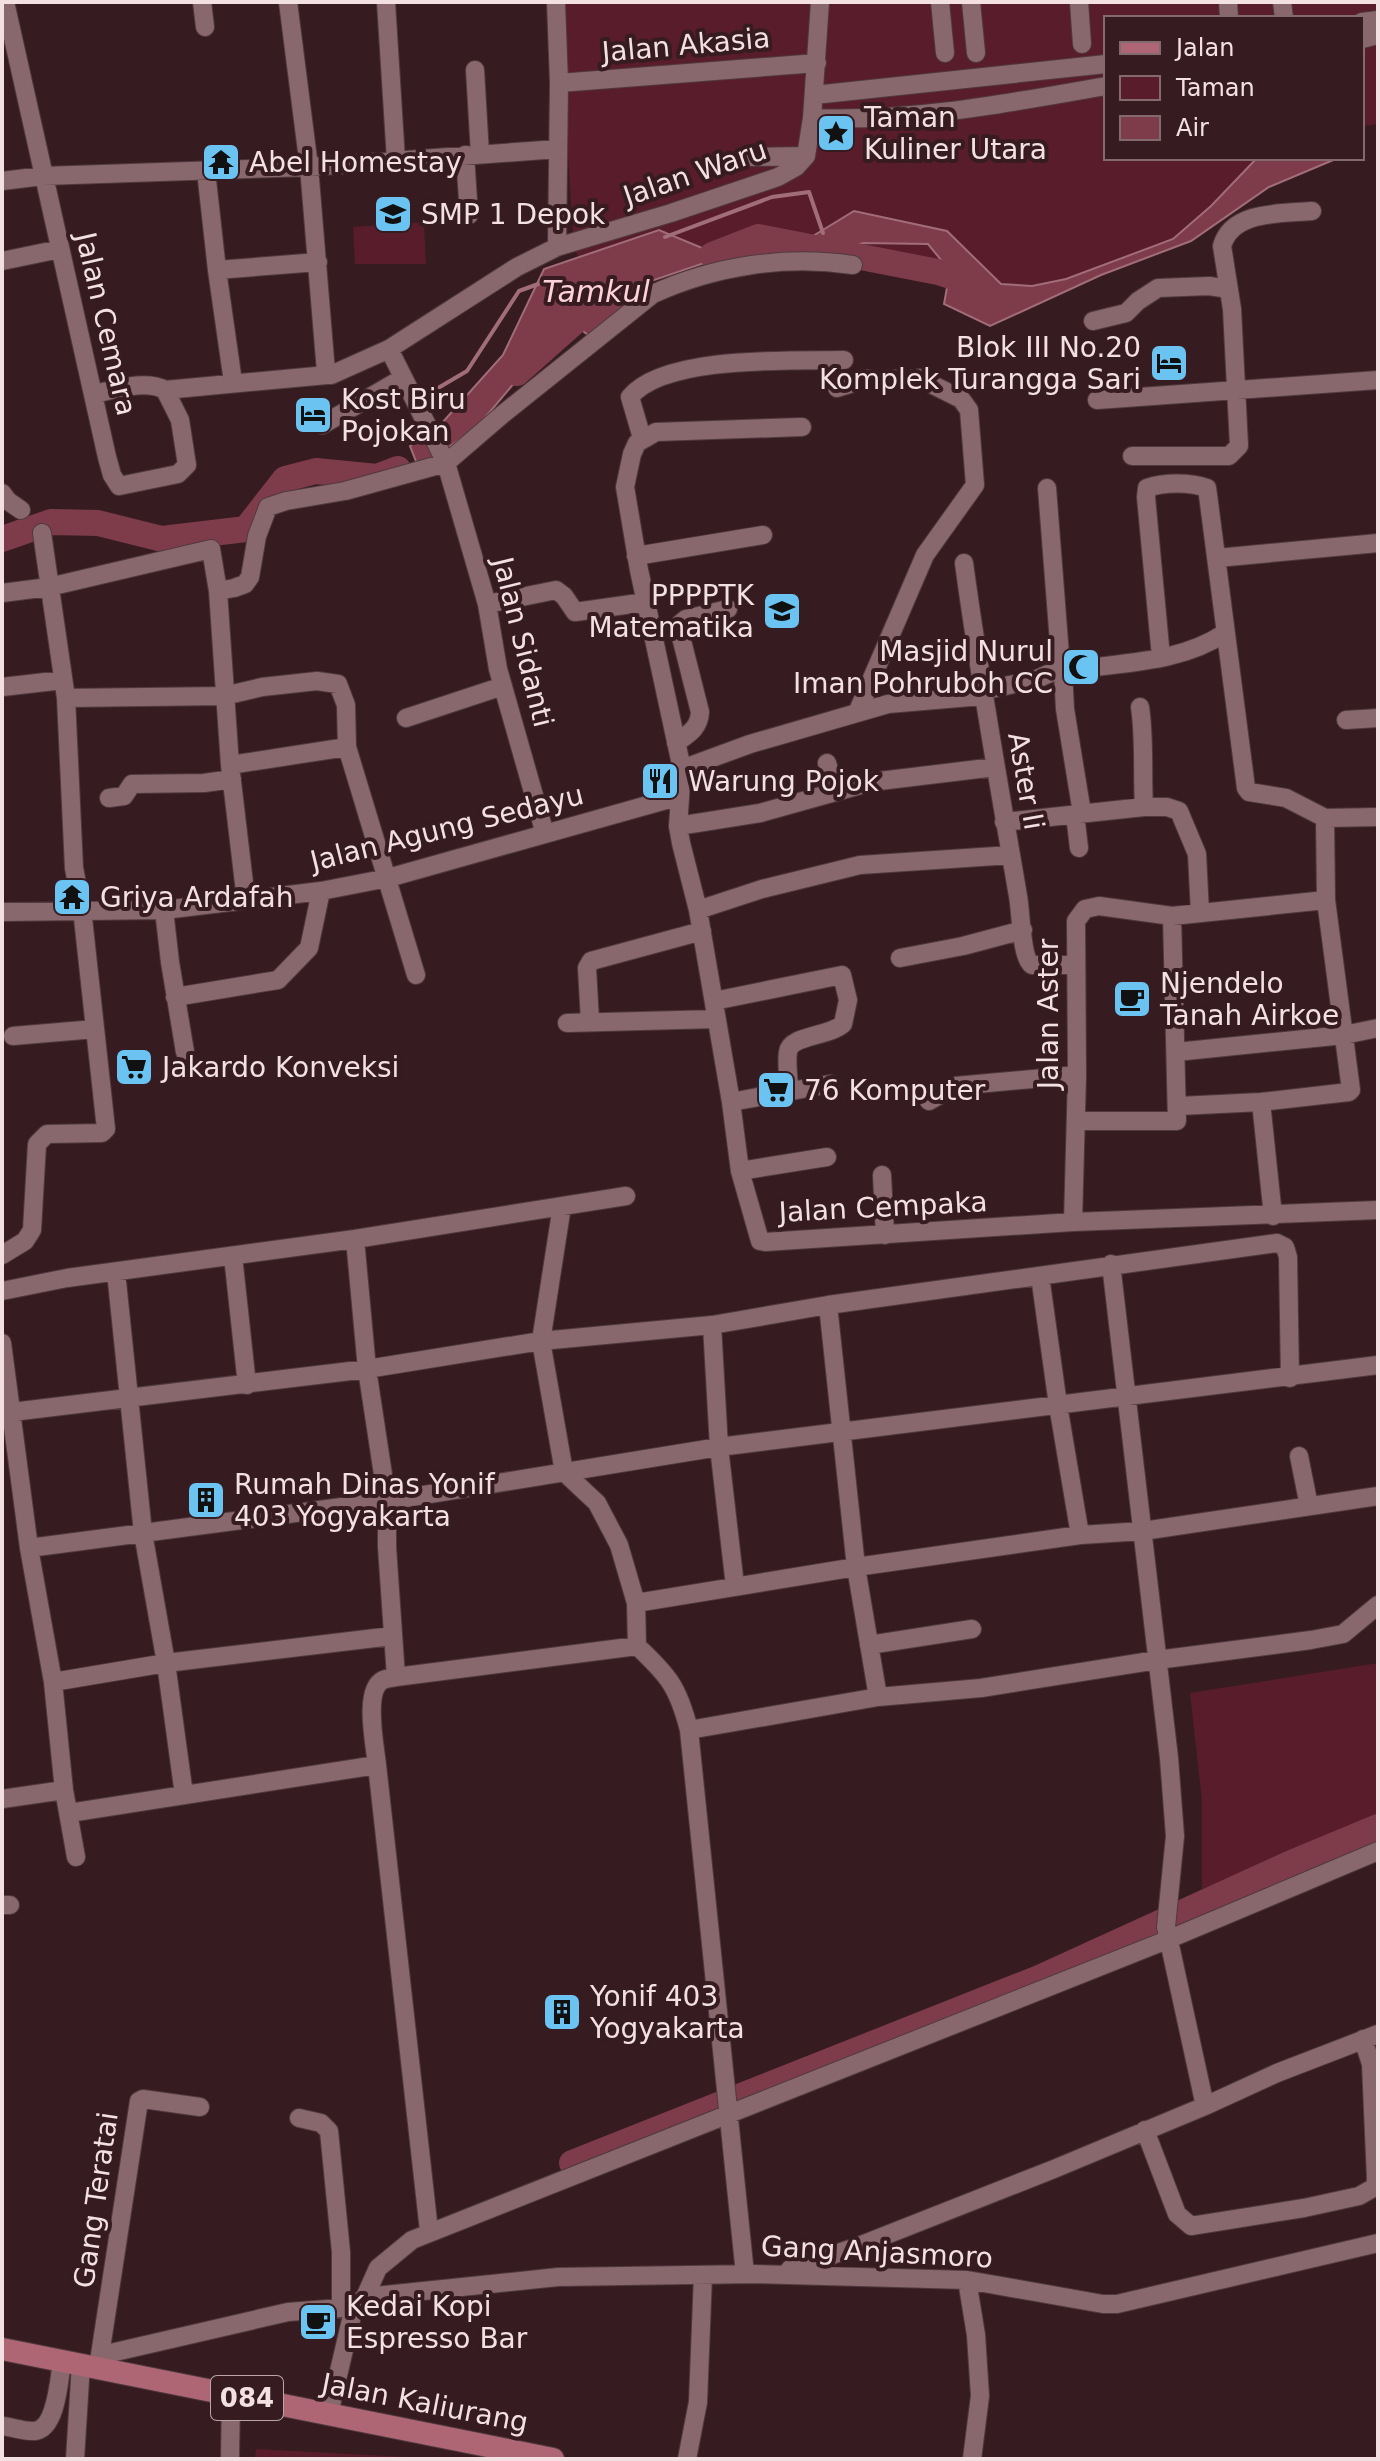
<svg xmlns="http://www.w3.org/2000/svg" width="1380" height="2461" viewBox="0 0 1380 2461" font-family="'DejaVu Sans',sans-serif">
<style>
.green{fill:#581c2b}
.water{fill:#7e3c4a;stroke:#a16d78;stroke-width:2}
.lines{fill:none;stroke-linecap:round;stroke-linejoin:round}
.stream{stroke:#a16d78;stroke-width:4}
.river{stroke:#7e3c4a;stroke-width:26}
.minor-tunnel{stroke:#52393e;stroke-width:18;stroke-dasharray:18 9;stroke-linecap:butt}
.minor-casing{stroke:#503a3f;stroke-width:20}
.major-casing{stroke:#503a3f;stroke-width:24}
.minor{stroke:#88686d;stroke-width:18}
.major{stroke:#ae6674;stroke-width:22}
.labels{text-anchor:middle;dominant-baseline:central;stroke-width:8;stroke-linejoin:round;paint-order:stroke}
.shield{fill:#361c21;stroke:#baa5a8;stroke-width:2}
.shield-label{font-size:26px;font-weight:bold;fill:#f3e0e2}
.street-label{font-size:28px;fill:#f3e0e2;stroke:#361c21}
.poi-label{font-size:28px;fill:#f3e0e2;stroke:#361c21;text-anchor:start}
.water-label{font-size:30px;font-style:italic;fill:#fdd2d8;stroke:#361c21}
</style>
<rect width="100%" height="100%" fill="#361c21"/>
<path class="green" d="M558 2H1378V32L1362 18H1106V158H1276L1174 240 1066 279 1032 286 1001 284 758 237 603 297 574 249Z
M1378 38V124L1362 126V41Z
M424 222 426 264H355L353 227Z
M1378 1663V1827L1202 1889V1801L1190 1693Z
M256 2449 444 2459H255Z"/>
<path class="water" d="M1257 158H1338L1269 187 1191 241 1101 275 990 326 944 304 950 271 928 244 864 243 795 258 722 257 645 283 622 316 594 340 568 319 478 426 419 469 410 446 442 423 503 355 544 269 659 230 702 248 747 243 803 242 854 211 947 231 1001 284 1032 286 1066 279 1173 239 1211 206Z"/>
<g class="lines">
<path class="stream" d="M665 237 772 197 809 192 823 233
M421 398 467 371 519 291 541 283"/>
<path class="river" d="M712 255 758 237 938 272 984 287
M517 373 598 301
M2 539 51 522 98 523 162 539 246 529 285 479 316 471 377 477 398 469
M572 2163 1039 1978 1289 1864 1378 1827"/>
<path class="minor-tunnel" d="M857 382 863 378H919"/>
<g class="minor-casing">
<path id="minor" d="M5 2 107 457 112 475 119 486 178 474 187 465 180 420 165 390
M202 2 205 27
M288 2 309 167 326 372 327 375H331L389 349 517 267 557 247 671 213 778 177 796 167 806 156 812 118 820 2
M386 2 396 160
M556 2 559 83 557 247
M940 2 945 53
M971 2 976 53
M1079 2 1082 44
M1228 2 1229 18
M1282 2 1284 18
M1362 22 1378 20
M1362 39 1378 35
M475 70 480 154
M559 83 817 63
M814 95 1106 64
M812 118C911 122 1009 103 1106 86
M465 155 469 215
M747 157 806 156
M206 171 217 270 233 382
M2 181 43 176 309 167 558 149
M2 261 60 249
M217 270 318 262
M1093 321 1126 313 1138 301 1158 288 1209 286 1229 289
M389 349 446 463 487 604 498 669 545 834
M837 388 857 382
M93 394C114 390 146 379 165 390L327 375
M1097 400 1378 380
M322 425 403 378
M802 427 656 432 637 443 632 454 625 487 639 570 682 769 678 826 681 843 698 910 731 1102 740 1171 760 1241 765 1242 1073 1222 1378 1210
M642 438 630 397C664 355 792 361 844 360
M1132 456H1229L1239 446 1232 309 1222 246C1232 210 1282 214 1312 211
M1047 488 1061 668
M2 493 8 501 21 510
M42 533 66 698
M636 556 763 535
M1217 558 1378 543
M964 563C979 675 999 785 1018 896 1021 911 1021 958 1032 965H1075
M218 591 234 588 245 584 250 577 257 536 268 507 286 501 345 491 446 463 503 414 653 294C714 266 785 255 853 265
M2 593 49 587 211 549 218 591 230 765 246 900
M487 604 556 590 564 596 575 612 646 602
M1161 657 1146 497 1147 488C1164 482 1190 482 1207 488L1208 495 1246 788 1249 792 1286 798 1325 818 1378 817
M1061 668 1067 671C1121 662 1178 664 1225 633
M1063 670 1065 709 1082 813
M2 687 63 680
M982 691 1037 679 1061 668
M1140 707C1145 741 1142 774 1144 807
M857 713 925 555 975 485 969 410 961 399 919 378
M406 718 503 686
M1346 720 1378 718
M676 743C688 734 699 729 700 712L680 633V624L686 619 728 609
M827 763 836 792
M230 765 347 747
M682 769 750 744 888 704 982 696
M109 798 124 796 132 784 204 783 232 779
M1075 814 1079 848
M1004 822 1144 807H1167L1179 811 1197 854 1200 913
M678 826 760 813 871 782 995 767
M164 910 170 962 185 1052
M698 910 762 889 860 865 1011 855
M2 912 164 910 321 891 388 878 680 796
M900 958 963 946 1023 930
M175 997 278 980 309 948 321 891
M714 1001 842 975 848 1000 843 1024C828 1037 790 1035 788 1052 786 1064 789 1078 789 1091
M590 1021 587 968 591 961 702 931
M567 1023 716 1019
M13 1036 95 1029
M1176 1052 1344 1035 1378 1028
M929 1101 955 1086 1077 1075
M731 1102 830 1084
M1261 1102 1273 1216
M1179 1106 1261 1102 1349 1092 1351 1090 1326 900 1325 818
M1076 1121H1177L1172 916
M740 1171 827 1157
M882 1175 885 1235
M1073 1222 1077 1075 1076 921 1085 909 1099 906 1172 916 1326 900
M355 1239 626 1196
M2 1255 25 1241 32 1230 37 1144 47 1134 102 1133 106 1129 82 909 74 868 66 698 224 696 262 687 317 681 338 684 346 705 347 747 416 975
M233 1256 247 1385
M1111 1264 1169 1758 1175 1836 1166 1927 1205 2106
M116 1272 143 1533 166 1663 184 1795
M1040 1276 1058 1405 1080 1535
M2 1291 67 1278 355 1239 367 1369 387 1501 29 1548
M828 1305 856 1567 878 1697
M712 1325 719 1447 735 1586
M2 1343 29 1548 53 1682 64 1790 76 1857
M12 1412 367 1369 541 1341 562 1206
M1299 1456 1309 1506
M636 1603 856 1567 1080 1535 1143 1531 1378 1496
M869 1645 972 1629
M637 1646 636 1603 619 1545 597 1503 564 1472 541 1341 712 1325 828 1305 1277 1243 1285 1247 1288 1257 1290 1378
M396 1677 387 1547V1501L719 1447 1378 1365
M53 1682 166 1663 392 1636
M689 1730 878 1697 981 1688 1157 1660 1311 1640 1343 1634 1378 1605
M2 1799 64 1790
M69 1813 377 1765
M2 1905H10
M299 2118 321 2123 329 2131 341 2252V2306
M1145 2130 1177 2214 1191 2226 1304 2208 1359 2196 1375 2187 1376 2179 1371 2064 1363 2039
M429 2231 377 1765C375 1745 363 1690 383 1680 387 1678 392 1678 396 1677L637 1646C669 1676 678 1687 689 1730L745 2274
M790 2269 856 2247 1054 2169 1205 2106 1277 2073 1378 2034
M967 2280 976 2335 980 2396 972 2459
M365 2297 558 2277 754 2274 967 2280 1103 2304H1117L1378 2243
M102 2355 288 2312 354 2307
M98 2368 139 2101 143 2099 200 2107
M329 2414 354 2307 365 2297 378 2268 412 2240 1167 1940 1378 1851
M2 2426C12 2427 25 2432 35 2431 57 2428 59 2379 62 2361
M75 2459 81 2364
M230 2459 231 2394
M687 2459 698 2402 703 2275"/>
</g>
<g class="major-casing">
<path id="major" d="M2 2349 553 2459"/>
</g>
<use href="#minor" class="minor"/>
<use href="#major" class="major"/>
</g>
<defs>
<g id="sight-square" transform="scale(2)"><rect x="-9" y="-9" width="18" height="18" rx="4" fill="#6bc3f2" stroke="#361c21"/><path d="M0-6L1.8-2.2L6-1.7L2.9 1.2L3.7 5.4L0 3.3L-3.7 5.4L-2.9 1.2L-6-1.7L-1.8-2.2Z" fill="#111"/></g>
<g id="temple-square" transform="scale(2)"><rect x="-9" y="-9" width="18" height="18" rx="4" fill="#6bc3f2" stroke="#361c21"/><path d="M0-6L5-2H3V0L6.5 2.5H4V6H1.5V3h-3V6H-4V2.5H-6.5L-3 0V-2H-5Z" fill="#111"/></g>
<g id="school-square" transform="scale(2)"><rect x="-9" y="-9" width="18" height="18" rx="4" fill="#6bc3f2" stroke="#361c21"/><path d="M0-5L7-2L0 1L-7-2ZM-4 1L0 2.5L4 1V4Q0 6-4 4Z" fill="#111"/></g>
<g id="hotel-square" transform="scale(2)"><rect x="-9" y="-9" width="18" height="18" rx="4" fill="#6bc3f2" stroke="#361c21"/><path d="M-6-4.5h1.5V1H6V5H4.5V3h-9V5H-6ZM-4 0a1.8 1.8 0 1 1 3.6 0ZM.5 0V-2.5h3Q6-2.5 6 0Z" fill="#111"/></g>
<g id="mosque-square" transform="scale(2)"><rect x="-9" y="-9" width="18" height="18" rx="4" fill="#6bc3f2" stroke="#361c21"/><path d="M3.5-4.9A6 6 0 1 0 3.5 4.9A5 5 0 1 1 3.5-4.9Z" fill="#111"/></g>
<g id="restaurant-square" transform="scale(2)"><rect x="-9" y="-9" width="18" height="18" rx="4" fill="#6bc3f2" stroke="#361c21"/><path d="M-5-6h1v4h1v-4h1v4h1v-4h1v5L-1.5 .5V6h-2V.5L-5-1ZM5-6V6H3V1.5H1.5Q1.5-4 5-6Z" fill="#111"/></g>
<g id="cafe-square" transform="scale(2)"><rect x="-9" y="-9" width="18" height="18" rx="4" fill="#6bc3f2" stroke="#361c21"/><path d="M-5.5-4.5H6V0H3Q3 3.5 0 3.5H-2.5Q-5.5 3.5-5.5 0ZM3-3.2v2h1.7v-2ZM-6 4.5H4V6H-6Z" fill="#111"/></g>
<g id="supermarket-square" transform="scale(2)"><rect x="-9" y="-9" width="18" height="18" rx="4" fill="#6bc3f2" stroke="#361c21"/><path d="M-6-5.5h2.5l.6 2H6L4.5 2H-2.5L-4.4-4H-6ZM-1.5 3.2a1.3 1.3 0 1 0 .1 0ZM3 3.2a1.3 1.3 0 1 0 .1 0Z" fill="#111"/></g>
<g id="building-square" transform="scale(2)"><rect x="-9" y="-9" width="18" height="18" rx="4" fill="#6bc3f2" stroke="#361c21"/><path d="M-4-6H4V6H1V3H-1V6H-4ZM-2.5-4.3h1.7v1.8h-1.7ZM.8-4.3h1.7v1.8H.8ZM-2.5-1h1.7V.8h-1.7ZM.8-1h1.7V.8H.8Z" fill="#111"/></g>
</defs>
<g fill-rule="evenodd">
<use href="#sight-square" x="836" y="133"/>
<use href="#temple-square" x="221" y="162"/>
<use href="#school-square" x="393" y="214"/>
<use href="#hotel-square" x="1169" y="363"/>
<use href="#hotel-square" x="313" y="415"/>
<use href="#school-square" x="782" y="611"/>
<use href="#mosque-square" x="1081" y="667"/>
<use href="#restaurant-square" x="660" y="781"/>
<use href="#temple-square" x="72" y="897"/>
<use href="#cafe-square" x="1132" y="999"/>
<use href="#supermarket-square" x="134" y="1067"/>
<use href="#supermarket-square" x="776" y="1090"/>
<use href="#building-square" x="206" y="1500"/>
<use href="#building-square" x="562" y="2012"/>
<use href="#cafe-square" x="318" y="2322"/>
</g>
<g class="labels">
<rect class="shield" x="211" y="2376" width="72" height="44" rx="6"/>
<g class="shield-label">
<text x="247" y="2398">084</text>
</g>
<g class="street-label">
<text transform="translate(686 45) rotate(-5)">Jalan Akasia</text>
<text transform="translate(695 173) rotate(-19)">Jalan Waru</text>
<text transform="translate(106 324) rotate(77)">Jalan Cemara</text>
<text transform="translate(523 642) rotate(76)">Jalan Sidanti</text>
<text transform="translate(1026 781) rotate(80)">Aster Ii</text>
<text transform="translate(447 828) rotate(-14)">Jalan Agung Sedayu</text>
<text transform="translate(1048 1014) rotate(-90)">Jalan Aster</text>
<text transform="translate(883 1207) rotate(-3)">Jalan Cempaka</text>
<text transform="translate(96 2200) rotate(-82)">Gang Teratai</text>
<text transform="translate(877 2252) rotate(3)">Gang Anjasmoro</text>
<text transform="translate(425 2403) rotate(11)">Jalan Kaliurang</text>
</g>
<g class="poi-label">
<text x="864" y="117">Taman<tspan x="864" dy="32">Kuliner Utara</tspan></text>
<text x="249" y="162">Abel Homestay</text>
<text x="421" y="214">SMP 1 Depok</text>
<text x="1141" y="347" text-anchor="end">Blok III No.20<tspan x="1141" dy="32">Komplek Turangga Sari</tspan></text>
<text x="341" y="399">Kost Biru<tspan x="341" dy="32">Pojokan</tspan></text>
<text x="754" y="595" text-anchor="end">PPPPTK<tspan x="754" dy="32">Matematika</tspan></text>
<text x="1053" y="651" text-anchor="end">Masjid Nurul<tspan x="1053" dy="32">Iman Pohruboh CC</tspan></text>
<text x="688" y="781">Warung Pojok</text>
<text x="100" y="897">Griya Ardafah</text>
<text x="1160" y="983">Njendelo<tspan x="1160" dy="32">Tanah Airkoe</tspan></text>
<text x="162" y="1067">Jakardo Konveksi</text>
<text x="804" y="1090">76 Komputer</text>
<text x="234" y="1484">Rumah Dinas Yonif<tspan x="234" dy="32">403 Yogyakarta</tspan></text>
<text x="590" y="1996">Yonif 403<tspan x="590" dy="32">Yogyakarta</tspan></text>
<text x="346" y="2306">Kedai Kopi<tspan x="346" dy="32">Espresso Bar</tspan></text>
</g>
<g class="water-label">
<text x="596" y="291">Tamkul</text>
</g>
</g>
<rect width="1380" height="2461" fill="none" stroke="#f3e0e2" stroke-width="8"/>
<rect x="1104" y="16" width="260" height="144" fill="#361c21" stroke="#826a6e" stroke-width="2"/>
<rect x="1120" y="42" width="40" height="12" fill="#ae6674" stroke="#826a6e" stroke-width="2"/>
<text x="1176" y="56" font-size="24" fill="#f3e0e2">Jalan</text>
<rect x="1120" y="76" width="40" height="24" fill="#581c2b" stroke="#826a6e" stroke-width="2"/>
<text x="1176" y="96" font-size="24" fill="#f3e0e2">Taman</text>
<rect x="1120" y="116" width="40" height="24" fill="#7e3c4a" stroke="#826a6e" stroke-width="2"/>
<text x="1176" y="136" font-size="24" fill="#f3e0e2">Air</text>
</svg>
